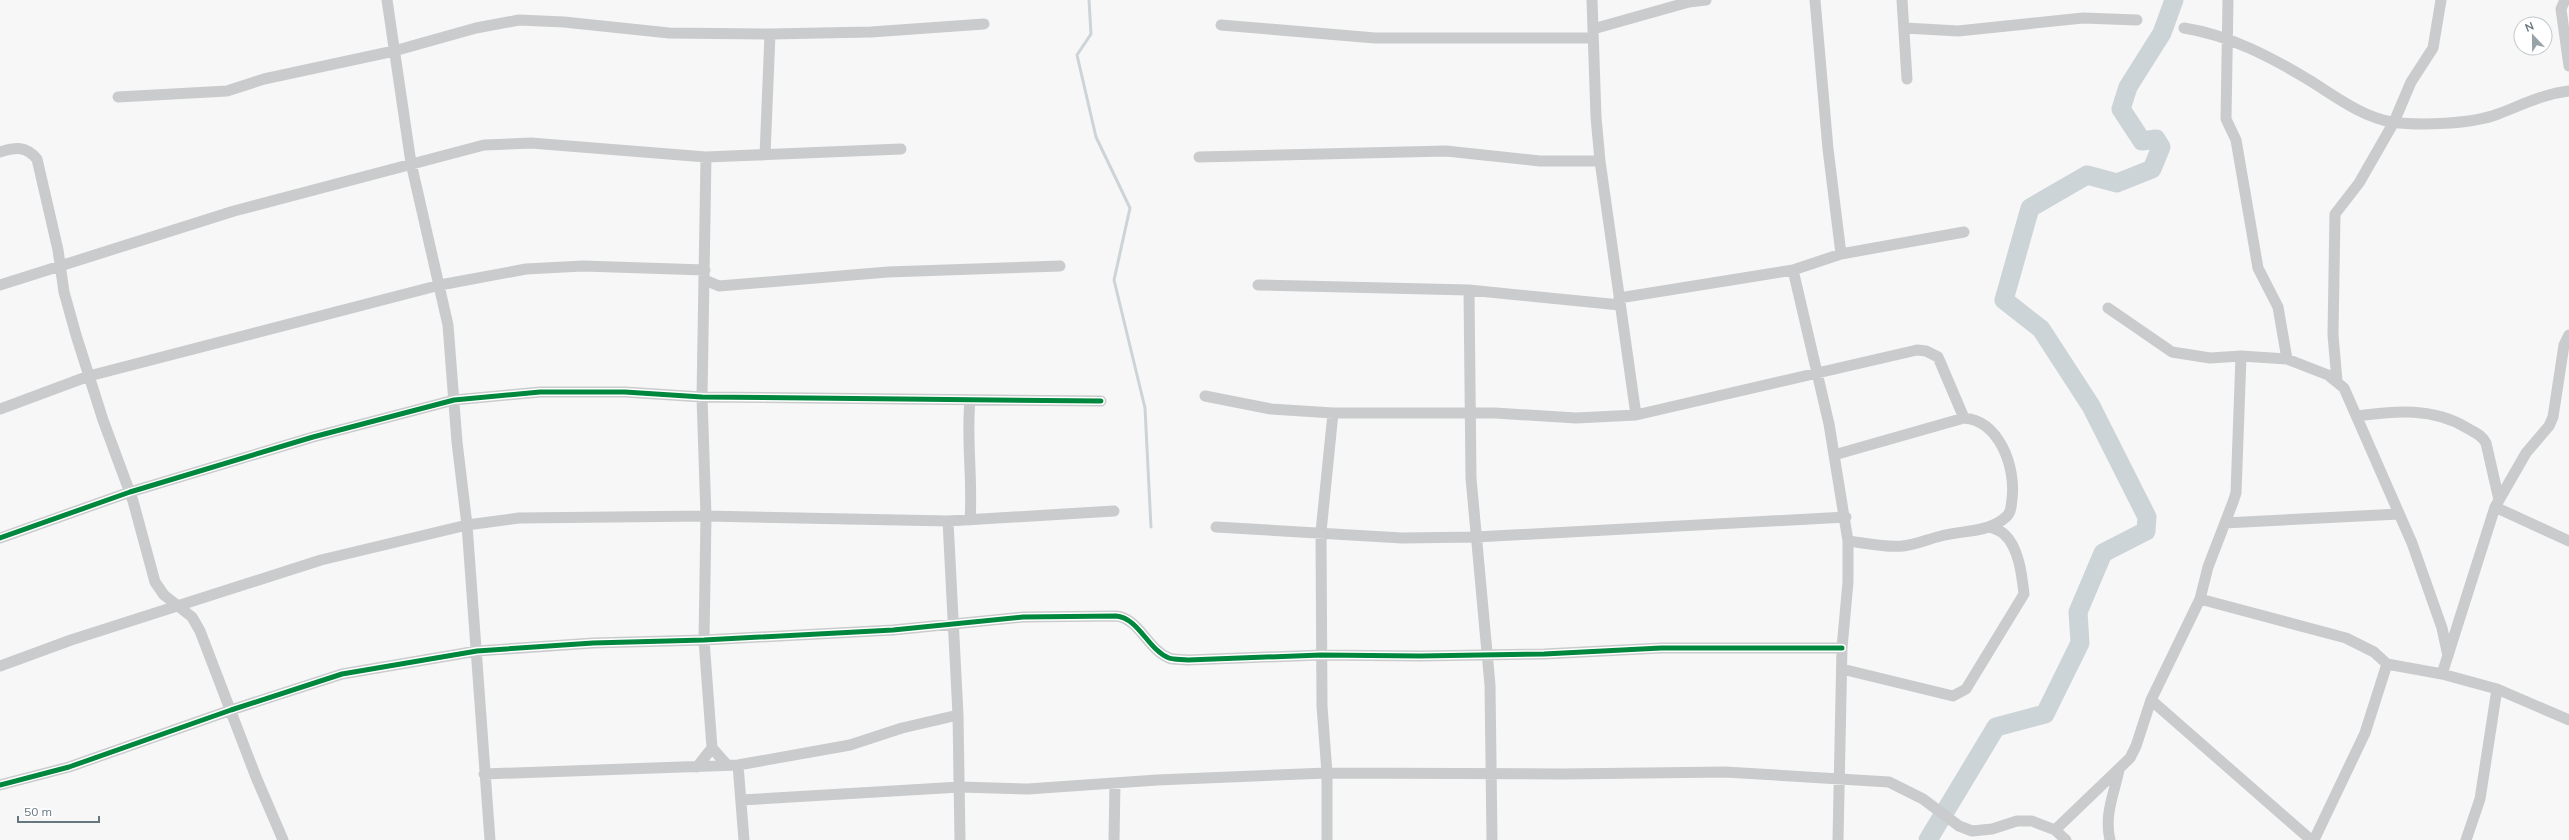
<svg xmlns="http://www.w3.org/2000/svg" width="2569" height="840" viewBox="0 0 2569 840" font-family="Mulish,sans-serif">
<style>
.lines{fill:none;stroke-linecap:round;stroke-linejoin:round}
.stream{stroke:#ccd4d7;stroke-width:3}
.river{stroke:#ccd4d7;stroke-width:19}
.minor{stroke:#cacbcc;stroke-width:11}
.cycleway-casing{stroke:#fff;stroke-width:8}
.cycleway{stroke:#00873e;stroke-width:5}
</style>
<rect width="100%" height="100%" fill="#f7f7f7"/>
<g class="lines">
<path class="stream" d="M1089 0 1091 34 1077 55 1096 137 1130 208 1114 280 1145 408 1151 527"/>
<path class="river" d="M1928 840 1996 727 2045 714 2080 643 2078 612 2103 553 2146 531 2147 517 2091 406 2041 329 2004 300 2030 208 2087 175 2117 183 2152 169 2161 147 2156 139 2142 141 2121 109 2128 87 2162 33 2174 0"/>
<path class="minor" d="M387 0 411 163 448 325 457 442 467 525 490 840
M1815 0 1828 149 1841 254
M1902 0 1907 79
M2228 0 2226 119 2236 140 2258 268 2278 307 2287 359
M2565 0 2561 9 2569 66
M1221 25 1375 38H1593
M1905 28 1958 31 2083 18 2137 20
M2184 28C2229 35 2271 57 2309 80 2335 96 2362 117 2392 122 2420 126 2472 124 2498 114 2522 105 2543 94 2569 91
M1593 29 1689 2 1706 0
M118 97 227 91 264 79 394 51 476 28 519 20 564 22 669 33 770 34 871 32 984 24
M0 152C16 147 26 146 37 159L58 250 64 292 76 335 103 420 133 501 155 582 164 595 192 617 200 631 256 777 283 840
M765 155 770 34
M706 157 702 397 706 516 704 640 712 748 727 765
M1199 157 1446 151 1540 161H1600
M1793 270 1829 424 1848 541V582L1842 648 1838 840
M705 280 719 286 888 272 1060 266
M0 285 234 211 484 145 531 143 706 157 901 149
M1258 285 1469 290
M1619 298 1793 270 1841 254 1964 232
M2108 308 2172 352 2210 358 2241 356 2287 359 2328 375 2344 388 2412 543 2442 628 2448 656
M2569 335 2564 345 2553 417 2549 426 2526 453 2495 507 2442 674 2497 689 2569 720
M2337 381 2333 335 2335 214 2359 183 2394 122 2411 82 2433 48 2441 0
M1205 396 1271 409 1333 413H1495L1576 418 1636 415 1600 161 1596 117 1592 0
M970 400C966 440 973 480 970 520
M0 409 89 376 440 285 526 269 583 266 705 270
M1636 415 1917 350 1926 351 1938 357 1964 418
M2357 416C2395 411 2433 407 2467 428 2474 432 2482 435 2486 443L2499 500
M1834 455 1964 418C2000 421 2016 468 2012 499 2011 505 2012 511 2007 516 1990 533 1963 530 1941 536 1928 539 1916 545 1903 546 1885 548 1866 543 1848 541
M2495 507 2569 541
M2225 523 2399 514
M1216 527 1402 538 1476 537 1846 517
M0 538 130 492 313 437 454 400 540 392H625L702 397 1101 401
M2200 599 2346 638 2374 652 2387 664 2442 674
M0 666 71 640 321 560 467 525 519 518 706 516 948 521 1114 511
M1842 669 1953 696 1966 689 2024 594C2022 576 2019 547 2004 534 2001 531 1995 529 1990 527
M2151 700 2311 840
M958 715 960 840
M738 765 744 840
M697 767 712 748
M484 774 738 765 850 745 902 728 958 715 948 521
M0 785 69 767 231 710 342 674 477 651 593 643 704 640 893 630 1023 617 1116 616C1139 618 1148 650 1169 658 1174 660 1182 659 1188 660L1321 655 1420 656 1544 654 1661 648H1842
M741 800 960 787 1028 789 1157 780 1327 773 1563 774 1725 772 1889 782 1923 799 1959 826 1972 831 1992 829 2017 821H2032L2055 830 2066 840
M2055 830 2130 758 2136 746 2151 700 2200 599 2208 567 2233 502 2236 493 2241 356
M1114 840 1115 783
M1327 840V773L1322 706 1321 532 1333 413
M1492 840 1490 685 1471 478 1469 290 1620 305
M2110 840C2104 815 2114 794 2119 770
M2314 840 2365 733 2387 664
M2466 840 2480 799 2497 689"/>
<g class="cycleway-casing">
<path id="cycleway" d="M0 538 130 492 313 437 454 400 540 392H625L702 397 1101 401
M0 785 69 767 231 710 342 674 477 651 593 643 704 640 893 630 1023 617 1116 616C1139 618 1148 650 1169 658 1174 660 1182 659 1188 660L1321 655 1420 656 1544 654 1661 648H1842"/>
</g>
<use href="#cycleway" class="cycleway"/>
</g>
<g transform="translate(2533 36) rotate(338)"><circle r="19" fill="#ffffff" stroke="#c1c8cc"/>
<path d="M0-3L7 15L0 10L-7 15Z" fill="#98a3a9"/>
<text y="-6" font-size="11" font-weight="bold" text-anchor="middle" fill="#65767f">N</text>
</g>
<path d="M18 816v6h81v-6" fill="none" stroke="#65767f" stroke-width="2"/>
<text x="24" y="816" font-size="12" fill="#65767f" stroke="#ffffff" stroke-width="3" paint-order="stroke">50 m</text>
</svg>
